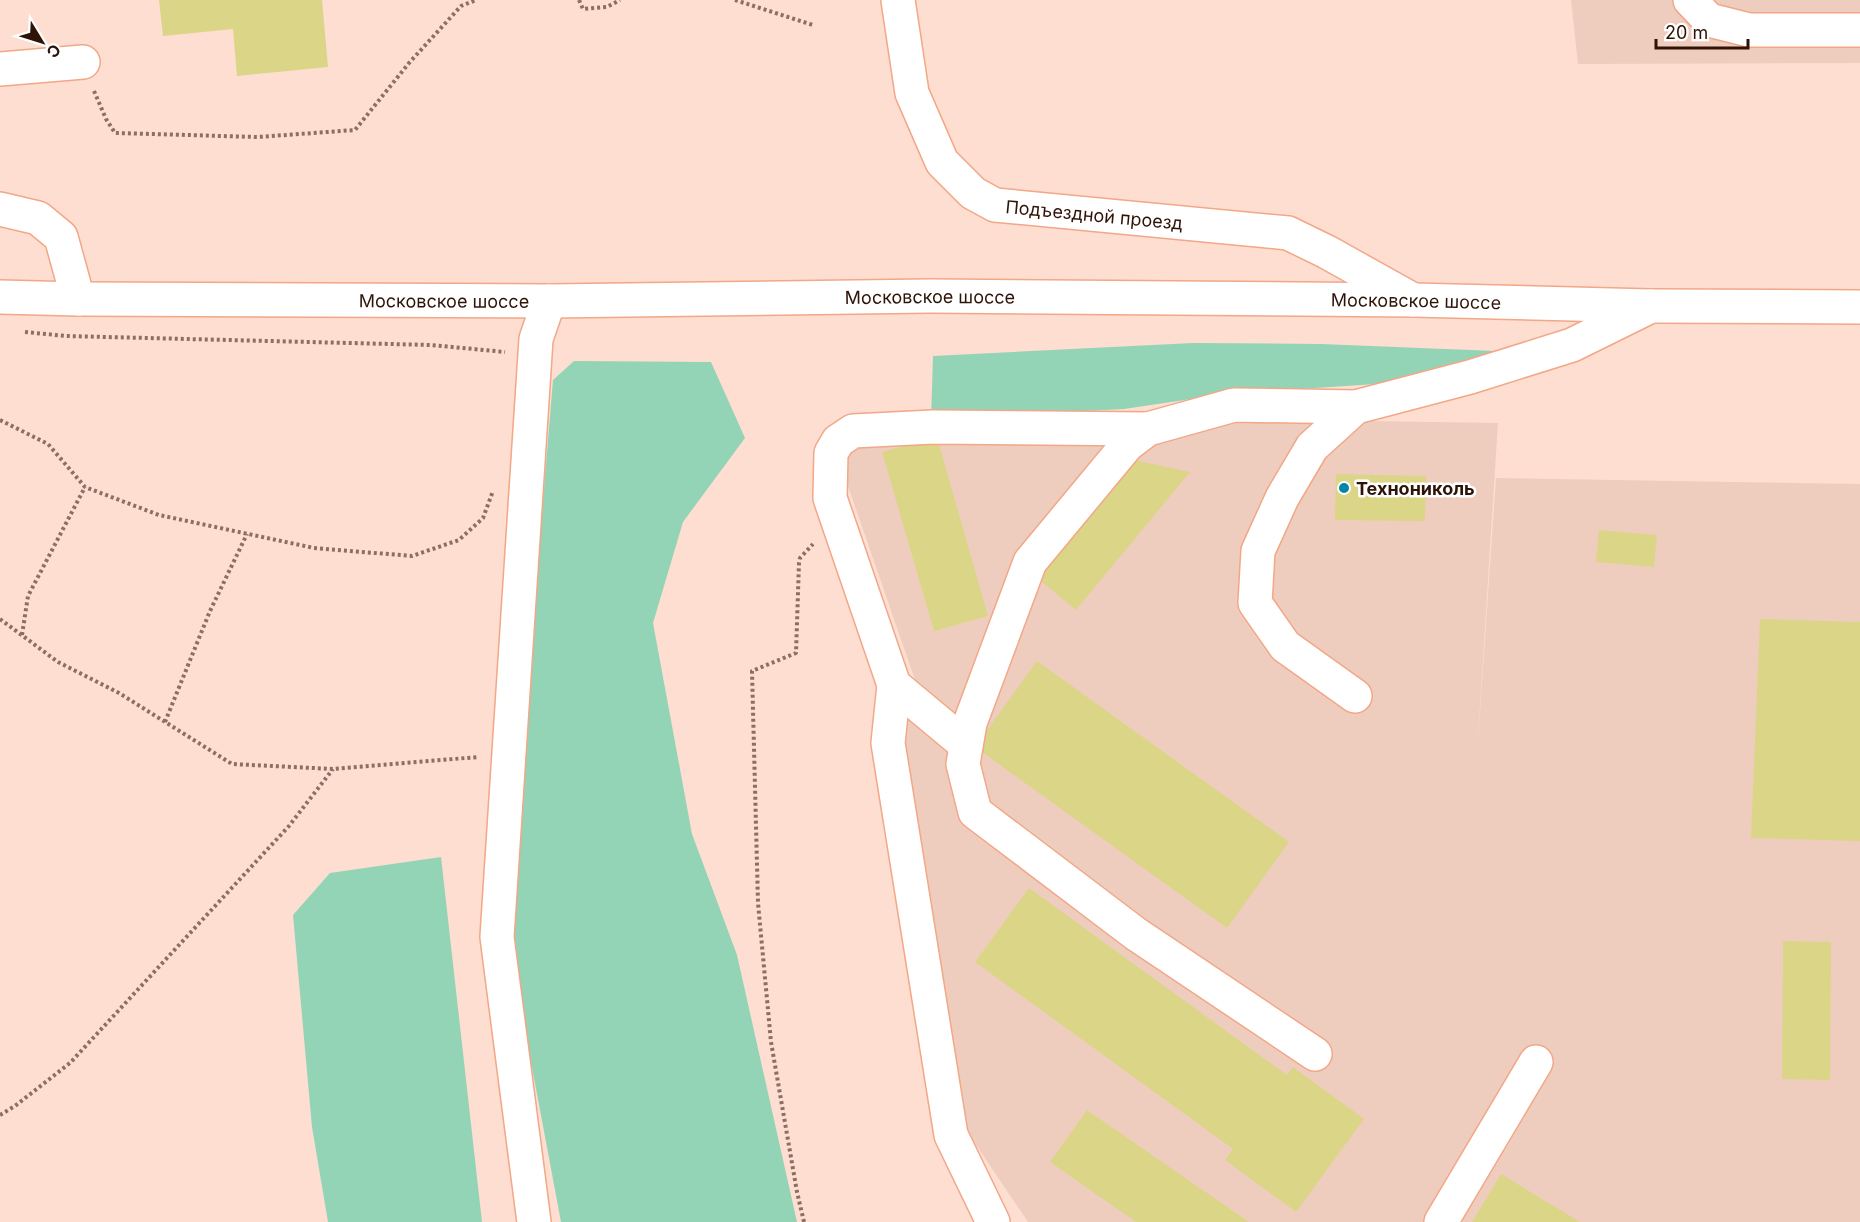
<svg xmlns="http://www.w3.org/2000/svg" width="1860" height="1222" viewBox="0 0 1860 1222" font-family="Inter,sans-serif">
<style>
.built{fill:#efcdbe}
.green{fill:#93d4b6}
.building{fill:#dbd587}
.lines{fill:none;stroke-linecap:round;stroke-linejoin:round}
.minor-casing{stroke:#f2a787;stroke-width:36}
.major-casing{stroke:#f2a787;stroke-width:36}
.path{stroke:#8c6f63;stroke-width:4;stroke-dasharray:3 3;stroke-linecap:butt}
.minor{stroke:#fff;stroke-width:33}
.major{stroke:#fff;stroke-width:33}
.poi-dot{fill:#0186a8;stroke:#fff;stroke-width:2}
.labels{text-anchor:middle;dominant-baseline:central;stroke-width:5;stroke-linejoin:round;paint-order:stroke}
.street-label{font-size:18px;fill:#2e1307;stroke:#fff}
.poi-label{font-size:18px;font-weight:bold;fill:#2e1307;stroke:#fff;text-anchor:start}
</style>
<rect width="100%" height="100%" fill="#fdded1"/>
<path class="built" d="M1571 0H1860V63L1578 64Z
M1239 419 1498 423 1476 769 1496 478 1860 484V1222H1028L966 1130 901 737 917 686 839 460 852 440Z"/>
<path class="green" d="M1193 343 1321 344 1495 351 1483 362 1376 384 1225 394 1124 409 931 419 933 356Z
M574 361 711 362 745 438 683 522 653 623 692 834 737 955 797 1222H561L507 934 553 380Z
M441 857 482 1222H328L312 1127 293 915 330 873Z"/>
<path class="building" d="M159 0H322L328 67 237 76 233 29 163 36Z
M937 437 988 616 934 631 882 452Z
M1134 460 1190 472 1076 610 1036 577Z
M1336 474 1426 476 1425 521 1335 520Z
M1599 530 1657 535 1654 567 1596 562Z
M1760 619 1860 622V841L1751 838Z
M1037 661 1289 842 1227 928 975 747Z
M1029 888 1287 1075 1293 1067 1364 1119 1296 1212 1225 1160 1233 1149 975 962Z
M1783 941 1831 942 1830 1080 1782 1079Z
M1087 1110 1249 1222H1136L1050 1162Z
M1501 1174 1580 1222H1472Z"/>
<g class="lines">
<g class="minor-casing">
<g id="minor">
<path id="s1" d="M898 0 912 93 942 162 973 193 995 205 1288 233 1327 252 1413 300"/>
<path d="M1690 0 1709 20 1749 30H1860"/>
<path d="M0 69 83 62"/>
<path d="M0 209 38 218 61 237 78 299"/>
<path d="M894 685 966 745"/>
<path d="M1355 696 1285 646 1255 603 1258 551 1282 498 1312 447 1356 407 1470 377 1572 345 1651 306"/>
<path d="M1315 1054 1136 934 975 812 963 764 970 723 1030 562 1127 445 1148 429 1234 405 1356 407"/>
<path d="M534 1222 497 937 536 339 549 301"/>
<path d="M993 1222 951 1135 888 743 894 685 830 498 831 453 838 441 853 431 933 427 1148 429"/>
<path d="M1441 1222 1536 1062"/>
</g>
</g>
<g class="major-casing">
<g id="major">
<path id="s2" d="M0 297 78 299 549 301 930 296 1413 300 1651 306 1860 307"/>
</g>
</g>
<path class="path" d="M579 0 583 9 607 7 620 0
M735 0 813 25
M94 91 106 119 115 133 258 137 355 130 409 63 461 6 476 0
M25 332 66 336 431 345 505 352
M0 420 48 444 85 487 159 515 314 548 412 556 459 540 483 518 493 491
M0 619 58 662 119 693 232 764 333 769 478 757
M22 635 28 596 85 487
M165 722 210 611 247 534
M0 1115 15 1106 70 1063 289 826 333 769
M804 1222 797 1192 771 1042 758 903 752 671 796 653 799 563 800 558 813 544"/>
<use href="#minor" class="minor"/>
<use href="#major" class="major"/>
</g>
<circle class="poi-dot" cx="1344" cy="488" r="6"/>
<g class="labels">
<g class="street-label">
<text stroke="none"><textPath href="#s1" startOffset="338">Подъездной проезд</textPath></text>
<text stroke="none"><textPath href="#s2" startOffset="930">Московское шоссе</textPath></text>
<text stroke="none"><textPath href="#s2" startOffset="444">Московское шоссе</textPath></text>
<text stroke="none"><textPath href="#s2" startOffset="1416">Московское шоссе</textPath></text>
</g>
<g class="poi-label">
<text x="1356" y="488">Технониколь</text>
</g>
</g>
<g transform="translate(42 42) rotate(128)" stroke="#ffffff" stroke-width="4.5" paint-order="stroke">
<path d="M0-4.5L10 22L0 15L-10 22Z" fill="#2e1307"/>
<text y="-9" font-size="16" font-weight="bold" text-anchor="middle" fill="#2e1307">С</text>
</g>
<path d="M1656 39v9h92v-9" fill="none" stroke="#2e1307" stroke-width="3"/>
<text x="1665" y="39" font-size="18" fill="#2e1307" stroke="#ffffff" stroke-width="4.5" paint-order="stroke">20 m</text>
</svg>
